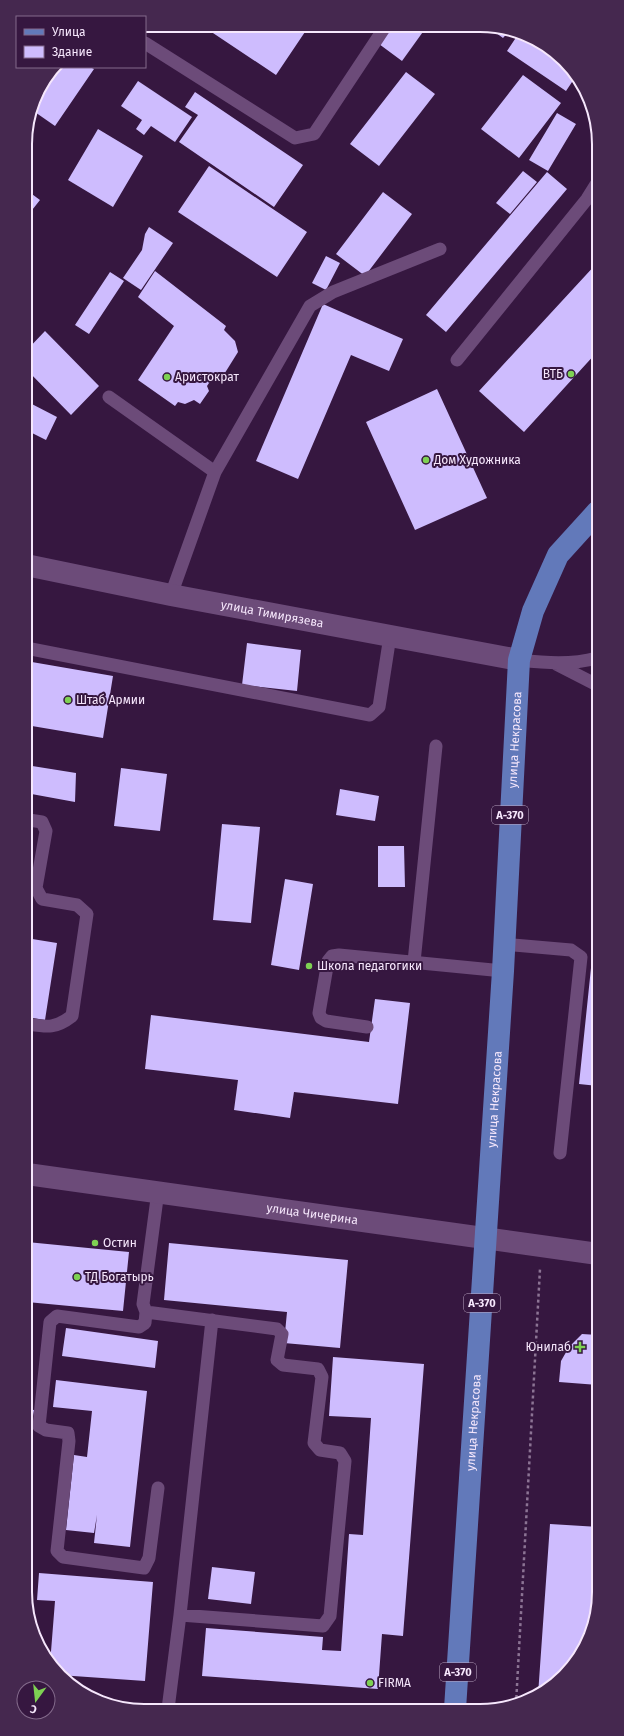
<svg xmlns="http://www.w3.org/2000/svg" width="624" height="1736" viewBox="0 0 624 1736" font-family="'Fira Sans',sans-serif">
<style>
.building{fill:#cebcfe}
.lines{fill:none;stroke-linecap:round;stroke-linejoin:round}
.path{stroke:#8c7494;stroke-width:2.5;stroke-dasharray:3 3;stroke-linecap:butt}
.lane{stroke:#6c4b79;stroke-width:13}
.secondary{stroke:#6c4b79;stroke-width:22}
.primary{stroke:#6279ba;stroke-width:22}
.poi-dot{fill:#7ed153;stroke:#361740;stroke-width:1.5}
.labels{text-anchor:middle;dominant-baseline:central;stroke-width:4;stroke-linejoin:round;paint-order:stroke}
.shield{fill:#361740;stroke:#bca9c4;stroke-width:1}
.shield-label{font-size:11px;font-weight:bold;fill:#f6e7fc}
.poi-label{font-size:12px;fill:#f6e7fc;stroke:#361740;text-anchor:start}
.street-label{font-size:12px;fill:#f6e7fc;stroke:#361740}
.rim{fill:none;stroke:#f6e7fc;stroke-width:2}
</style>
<rect width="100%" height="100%" fill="#361740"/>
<path class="building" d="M201 25H210L309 26 276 75Z
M391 27H423L425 29 402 61 379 44Z
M488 27H503L510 30 503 38Z
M519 33 539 41 564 60 576 76 566 91 507 51Z
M56 67H90L94 69 55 126 32 110 37 92Z
M406 72 435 94 379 166 350 144Z
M523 75 561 103 519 158 481 129Z
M138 81 192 117 175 142 151 126 144 135 136 129 142 120 121 106Z
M195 92 303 165 274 207 179 142 198 115 185 107Z
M557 113 576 124 548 171 529 160Z
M98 129 143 156 113 207 68 180Z
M209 166 307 232 277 277 178 212Z
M523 171 537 182 510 214 496 203Z
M547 172 567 189 446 332 426 315Z
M25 189 40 200 25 219Z
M383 192 412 214 365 276 336 254Z
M149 227 173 243 141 290 123 278 142 250 145 234Z
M326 256 340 263 326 290 312 283Z
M597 263V352L524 432 479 391Z
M155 271 226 326 224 330 235 341 238 352 223 376 213 377 207 386 209 391 200 404 194 400 185 404 178 402 175 406 138 380 174 326 138 297Z
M110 272 124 281 89 334 75 325Z
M323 304 403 339 389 371 351 355 298 479 256 461Z
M45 331 99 386 71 415 26 369V351Z
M437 389 487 498 415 530 366 422Z
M26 401 57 417 46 440 26 430Z
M247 643 301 650 297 691 242 685Z
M26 661 113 676 103 738 26 725Z
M26 765 76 773 75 802 26 793Z
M121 768 167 774 160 831 114 826Z
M340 789 379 796 375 821 336 815Z
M222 824 260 827 251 923 213 920Z
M378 846H404L405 887H378Z
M285 879 313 884 299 970 271 965Z
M597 910H598V1086L579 1084Z
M26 938 57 943 45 1020 27 1017Z
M375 999 410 1003 398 1104 294 1092 290 1118 234 1110 238 1080 145 1069 151 1015 369 1042Z
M27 1242 129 1252 123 1311 27 1302Z
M169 1243 348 1260 340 1348 284 1343 287 1312 164 1300Z
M66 1328 158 1341 155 1368 62 1356Z
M582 1334 598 1335V1385L559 1382 561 1361 569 1347Z
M333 1357 424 1364 403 1636 382 1634 378 1689 202 1676 206 1628 323 1637 322 1650 341 1651 349 1534 363 1535 371 1418 329 1416Z
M56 1380 147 1391 130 1547 94 1543 97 1515 94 1533 66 1530 74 1455 87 1457 92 1411 53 1407Z
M27 1409 34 1410 28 1448H27Z
M550 1524 599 1527V1600L590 1637 570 1670 538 1695Z
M212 1567 255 1572 251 1604 208 1599Z
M39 1573 153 1582 145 1681 59 1675 50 1664 55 1601 37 1600Z"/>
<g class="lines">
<path class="path" d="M516 1704 540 1269"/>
<path class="lane" d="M145 43 295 138 314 134 385 27
M457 360 587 199 597 183
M109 397 215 472
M171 595 215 472 310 306 333 292 440 249
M26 648 370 715 379 707 390 636
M519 660C546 663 571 665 597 658
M556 664 597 685
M26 822 29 820 42 822 46 831 36 888 42 899 77 905 87 914 72 1016C55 1029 47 1027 27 1024
M503 944 571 950 581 957 560 1153
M414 962 436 746
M367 1027 326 1021 321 1018 319 1013 328 961 332 956 339 955 503 971
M158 1191 143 1304 146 1312 277 1329 282 1334 277 1360 283 1365 318 1369 322 1377 314 1443 320 1450 340 1453 345 1461 330 1616 323 1626 180 1615 168 1709
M146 1312 145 1323 139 1327 57 1316 50 1322 39 1426 46 1430 68 1433 69 1441 57 1551 63 1557 144 1568 149 1558 158 1488
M180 1615 212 1320"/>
<g class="secondary">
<path id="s1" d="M26 565 171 595 519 660"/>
<path id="s2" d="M27 1174 598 1254"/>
</g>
<path class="primary" id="s3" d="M455 1709 503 971 519 660 533 611 558 555 597 512"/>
</g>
<g class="poi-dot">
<circle cx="571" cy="374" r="4"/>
<circle cx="167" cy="377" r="4"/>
<circle cx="426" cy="460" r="4"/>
<circle cx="68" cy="700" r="4"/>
<circle cx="309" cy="966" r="4"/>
<circle cx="95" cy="1243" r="4"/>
<circle cx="77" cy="1277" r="4"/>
<path d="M578 1341h4v4h4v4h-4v4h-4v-4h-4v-4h4z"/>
<circle cx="370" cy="1683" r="4"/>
</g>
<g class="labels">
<g class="shield">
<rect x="492" y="806" width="36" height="18" rx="3"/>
<rect x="464" y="1294" width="36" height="18" rx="3"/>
<rect x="440" y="1663" width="36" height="18" rx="3"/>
</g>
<g class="shield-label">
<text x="510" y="815">А-370</text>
<text x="482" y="1303">А-370</text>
<text x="458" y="1672">А-370</text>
</g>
<g class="poi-label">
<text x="563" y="374" text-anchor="end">ВТБ</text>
<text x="175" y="377">Аристократ</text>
<text x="434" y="460">Дом Художника</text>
<text x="76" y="700">Штаб Армии</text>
<text x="317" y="966">Школа педагогики</text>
<text x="103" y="1243">Остин</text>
<text x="85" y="1277">ТД Богатырь</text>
<text x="571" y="1347" text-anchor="end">Юнилаб</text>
<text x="378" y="1683">FIRMA</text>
</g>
<g class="street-label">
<text stroke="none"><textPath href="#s1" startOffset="251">улица Тимирязева</textPath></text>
<text stroke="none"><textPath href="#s3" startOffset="971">улица Некрасова</textPath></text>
<text stroke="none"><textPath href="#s3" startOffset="611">улица Некрасова</textPath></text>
<text stroke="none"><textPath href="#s2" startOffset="288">улица Чичерина</textPath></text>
<text stroke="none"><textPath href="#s3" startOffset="287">улица Некрасова</textPath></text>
</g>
</g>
<path d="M0 0H624V1736H0ZM144 32H480A112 112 0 0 1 592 144V1592A112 112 0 0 1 480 1704H144A112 112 0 0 1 32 1592V144A112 112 0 0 1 144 32Z" fill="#45284f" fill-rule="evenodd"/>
<path class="rim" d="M144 32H480A112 112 0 0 1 592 144V1592A112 112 0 0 1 480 1704H144A112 112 0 0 1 32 1592V144A112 112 0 0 1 144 32Z"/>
<rect x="16" y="16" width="130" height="52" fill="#361740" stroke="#836a8b"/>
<rect x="24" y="29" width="20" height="6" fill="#6279ba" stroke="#836a8b"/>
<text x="52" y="36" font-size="12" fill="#f6e7fc">Улица</text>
<rect x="24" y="46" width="20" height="12" fill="#cebcfe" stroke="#836a8b"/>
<text x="52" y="56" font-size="12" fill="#f6e7fc">Здание</text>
<g transform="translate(36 1700) rotate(195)"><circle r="19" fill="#361740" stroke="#836a8b"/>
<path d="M0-3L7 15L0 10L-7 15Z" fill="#7ed153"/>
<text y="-6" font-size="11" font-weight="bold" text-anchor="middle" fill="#f6e7fc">С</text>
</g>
</svg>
